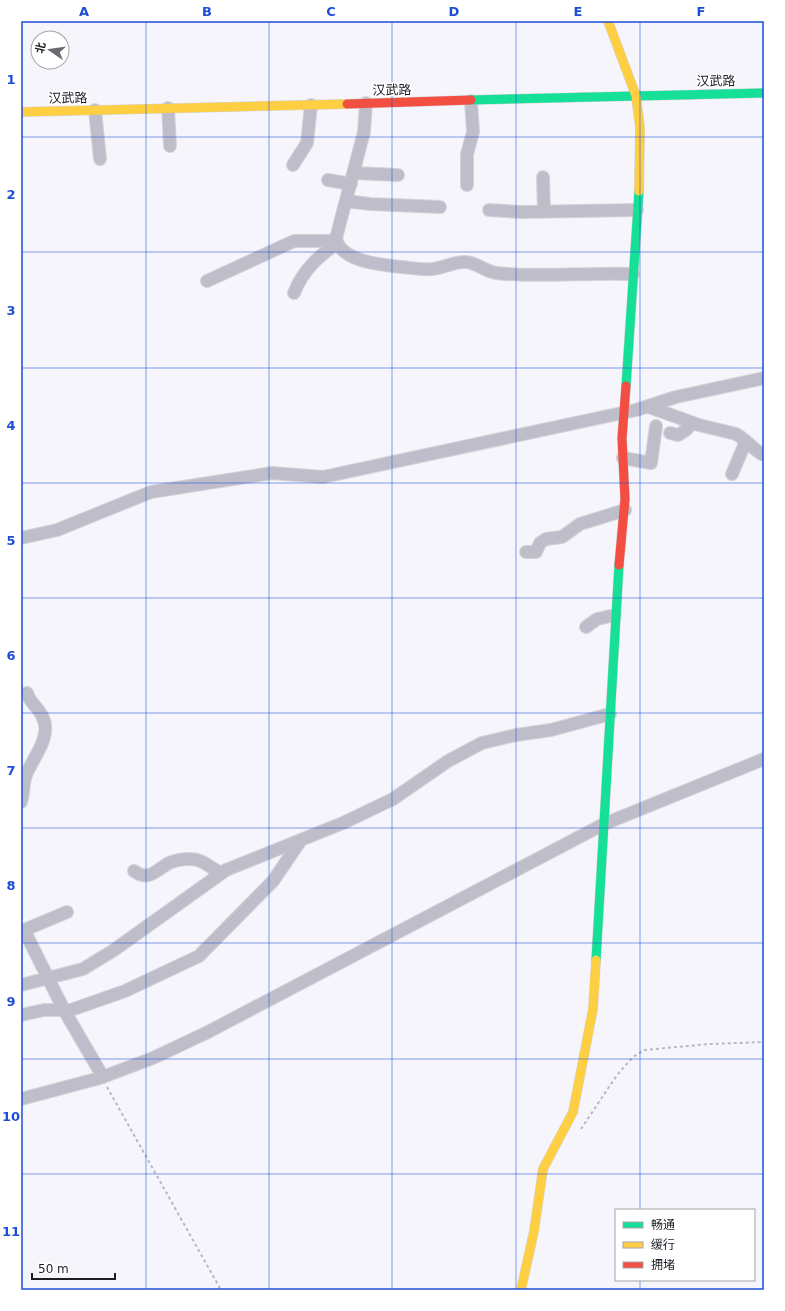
<svg xmlns="http://www.w3.org/2000/svg" width="785" height="1311" viewBox="0 0 785 1311" font-family="'DejaVu Sans','Noto Sans SC',sans-serif">
<style>
.lines{fill:none;stroke-linecap:round;stroke-linejoin:round}
.street-casing{stroke:#d4d3d9;stroke-width:14}
.fast-casing{stroke:#d4d3d9;stroke-width:10}
.slow-casing{stroke:#d4d3d9;stroke-width:10}
.jam-casing{stroke:#d4d3d9;stroke-width:10}
.path{stroke:#b8b7c0;stroke-width:2;stroke-dasharray:3 3;stroke-linecap:butt}
.street{stroke:#bfbdca;stroke-width:12}
.fast{stroke:#16e098;stroke-width:9}
.slow{stroke:#ffcf43;stroke-width:9}
.jam{stroke:#f24e42;stroke-width:9}
.grid{fill:none;stroke:#1d4ed8;stroke-width:1;stroke-opacity:0.55}
.labels{text-anchor:middle;dominant-baseline:central;stroke-width:3.5;stroke-linejoin:round;paint-order:stroke}
.street-label{font-size:13px;fill:#1e1d25;stroke:#fff}
.neatline{fill:none;stroke:#1d4ed8;stroke-width:1.5}
.grid-label{font-size:13px;text-anchor:middle;font-weight:bold;fill:#1d4ed8}
</style>
<rect width="100%" height="100%" fill="#f6f5fc"/>
<g class="lines">
<g class="street-casing">
<path id="street" d="M366 103 364 132 336 238C340 262 383 265 402 267 412 268 422 270 432 269 443 268 453 262 465 262 476 262 484 271 496 273 541 278 587 272 633 274
M168 108 170 146
M95 110 100 159
M293 165 307 143 311 105
M354 173 398 175
M543 177 544 211
M328 180 351 184
M467 185V154L473 132 471 101
M346 201 370 204 440 207
M489 210 521 212 637 210
M207 281 294 241H336
M294 293C303 270 318 257 337 243
M649 407 699 425 736 434C747 440 753 450 764 455
M670 433 678 435 686 430 692 423
M623 458 651 463 656 426
M732 474 746 441
M21 538 57 530 151 492 272 473 323 477 636 410 676 397 764 378
M526 552H536L540 543 546 539 562 537 580 524 625 510
M586 627 597 619 615 615
M21 802C24 793 23 783 26 775 33 758 52 736 43 718 39 708 30 703 27 693
M134 871C149 882 156 870 169 863 176 860 183 859 190 859 203 859 210 868 221 873
M21 930 27 936 64 1010 103 1077
M22 931 67 912
M21 985 83 969 114 950 226 870 343 823 393 799 448 761 482 743 516 735 551 730 610 714
M65 1012 125 991 199 956 273 881 301 840
M21 1015 44 1010H64
M21 1099 100 1078 153 1058 206 1033 604 824 764 759"/>
</g>
<g class="fast-casing">
<path id="fast" d="M471 100 764 93
M626 386 639 191
M596 960 619 565"/>
</g>
<g class="slow-casing">
<path id="slow" d="M608 21 636 96 640 128 639 191
M21 112 347 104
M521 1290 534 1231 543 1169 573 1112 593 1009 596 960"/>
</g>
<g class="jam-casing">
<path id="jam" d="M347 104 471 100
M619 565 625 499 622 438 626 386"/>
</g>
<path class="path" d="M107 1087 221 1290
M581 1129 617 1075 633 1057 644 1050 710 1044 764 1042"/>
<use href="#street" class="street"/>
<use href="#fast" class="fast"/>
<use href="#slow" class="slow"/>
<use href="#jam" class="jam"/>
</g>
<path class="grid" d="M146 21V1290M269 21V1290M392 21V1290M516 21V1290M640 21V1210M21 137H764M21 252H764M21 368H764M21 483H764M21 598H764M21 713H764M21 828H764M21 943H764M21 1059H764M21 1174H764M640 1280V1290"/>
<g class="labels">
<g class="street-label">
<text transform="translate(716 81) rotate(-1)">汉武路</text>
<text transform="translate(392 90) rotate(-1)">汉武路</text>
<text transform="translate(68 98) rotate(-1)">汉武路</text>
</g>
</g>
<rect width="785" height="1311" fill="none" stroke="#ffffff" stroke-width="44"/>
<rect x="615" y="1209" width="140" height="72" fill="#ffffff" stroke="#a5a5a8"/>
<rect x="623" y="1222" width="20" height="6" fill="#16e098" stroke="#a5a5a8"/>
<text x="651" y="1229" font-size="12" fill="#1e1d25">畅通</text>
<rect x="623" y="1242" width="20" height="6" fill="#ffcf43" stroke="#a5a5a8"/>
<text x="651" y="1249" font-size="12" fill="#1e1d25">缓行</text>
<rect x="623" y="1262" width="20" height="6" fill="#f24e42" stroke="#a5a5a8"/>
<text x="651" y="1269" font-size="12" fill="#1e1d25">拥堵</text>
<g transform="translate(50 50) rotate(283)"><circle r="19" fill="#ffffff" stroke="#a5a5a8"/>
<path d="M0-3L7 15L0 10L-7 15Z" fill="#6a6970"/>
<text y="-6" font-size="11" font-weight="bold" text-anchor="middle" fill="#1e1d25">北</text>
</g>
<path d="M32 1273v6h83v-6" fill="none" stroke="#1e1d25" stroke-width="2"/>
<text x="38" y="1273" font-size="12" fill="#1e1d25" stroke="#ffffff" stroke-width="3" paint-order="stroke">50 m</text>
<rect x="22" y="22" width="741" height="1267" class="neatline"/>
<g class="grid-label">
<text x="84" y="16">A</text>
<text x="207" y="16">B</text>
<text x="331" y="16">C</text>
<text x="454" y="16">D</text>
<text x="578" y="16">E</text>
<text x="701" y="16">F</text>
<text x="11" y="84">1</text>
<text x="11" y="199">2</text>
<text x="11" y="315">3</text>
<text x="11" y="430">4</text>
<text x="11" y="545">5</text>
<text x="11" y="660">6</text>
<text x="11" y="775">7</text>
<text x="11" y="890">8</text>
<text x="11" y="1006">9</text>
<text x="11" y="1121">10</text>
<text x="11" y="1236">11</text>
</g>
</svg>
